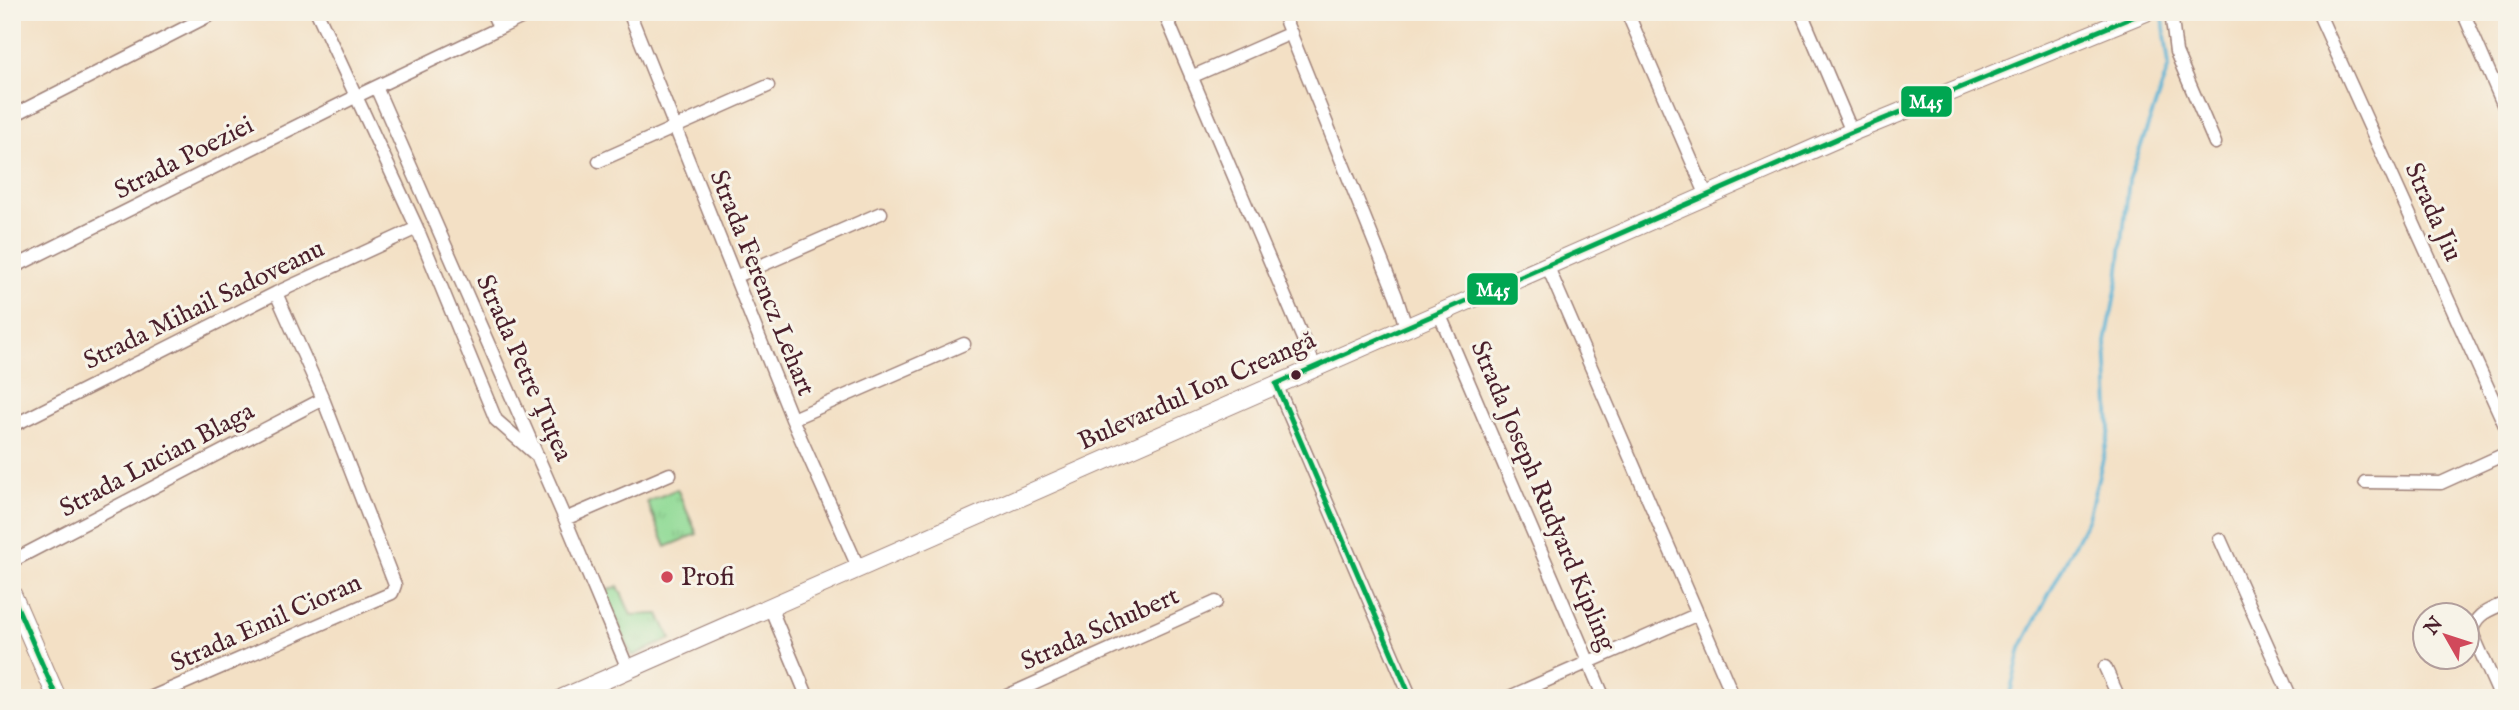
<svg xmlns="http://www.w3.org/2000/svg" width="2519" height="710" viewBox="0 0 2519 710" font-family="'IM FELL English',serif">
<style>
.grass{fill:url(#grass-tufts);stroke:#6d7c60;stroke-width:2}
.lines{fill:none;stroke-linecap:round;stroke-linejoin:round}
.stream{stroke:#57b2d5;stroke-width:3.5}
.street-casing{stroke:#9e8078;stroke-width:15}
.secondary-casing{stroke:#9e8078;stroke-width:20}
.street{stroke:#fff;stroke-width:12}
.secondary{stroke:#fff;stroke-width:18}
.bus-1-casing{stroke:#f7f3e8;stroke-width:10}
.bus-1{stroke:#00a651;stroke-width:5}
.bus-dot{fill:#4a1f2b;stroke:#f7f3e8;stroke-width:2.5}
.poi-dot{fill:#d1495b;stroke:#f7f3e8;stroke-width:2.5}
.labels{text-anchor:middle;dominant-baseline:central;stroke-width:6;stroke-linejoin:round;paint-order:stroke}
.street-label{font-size:26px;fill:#4a1f2b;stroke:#f7f3e8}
.poi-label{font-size:26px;fill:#4a1f2b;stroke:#f7f3e8;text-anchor:start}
.line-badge{stroke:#f7f3e8;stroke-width:2.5}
.badge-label{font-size:19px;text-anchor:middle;font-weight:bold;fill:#fff}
</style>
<defs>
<pattern id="grass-tufts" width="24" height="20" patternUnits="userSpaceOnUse" patternTransform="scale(1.75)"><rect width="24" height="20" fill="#90da95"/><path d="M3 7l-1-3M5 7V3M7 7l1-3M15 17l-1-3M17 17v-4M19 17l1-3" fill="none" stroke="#7ebb81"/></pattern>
</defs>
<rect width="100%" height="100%" fill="#f7f3e8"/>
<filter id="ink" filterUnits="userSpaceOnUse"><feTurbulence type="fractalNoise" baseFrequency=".0143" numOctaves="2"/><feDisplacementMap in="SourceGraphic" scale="14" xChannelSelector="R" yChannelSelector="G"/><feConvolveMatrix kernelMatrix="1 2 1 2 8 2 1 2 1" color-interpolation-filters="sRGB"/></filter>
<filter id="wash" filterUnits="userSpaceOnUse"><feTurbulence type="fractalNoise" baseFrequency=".00686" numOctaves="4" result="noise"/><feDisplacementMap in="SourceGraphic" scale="28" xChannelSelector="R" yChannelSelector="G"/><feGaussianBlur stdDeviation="1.57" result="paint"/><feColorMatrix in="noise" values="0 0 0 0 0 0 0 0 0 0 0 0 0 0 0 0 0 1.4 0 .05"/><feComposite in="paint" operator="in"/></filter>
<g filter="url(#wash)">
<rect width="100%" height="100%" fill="#f3e0c5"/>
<path class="grass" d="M677 489 697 534 666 547 647 502Z
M618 586 631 615 659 614 671 639 632 656 604 592Z"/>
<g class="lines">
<path class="stream" d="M2009 698 2021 648 2088 518 2110 431 2106 342 2118 279 2129 180 2169 66 2163 18"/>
</g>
</g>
<g filter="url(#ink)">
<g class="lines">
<g class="street-casing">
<path id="street" d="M317 12 417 228 496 420 535 454
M492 12 499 27
M629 12 792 419 859 569
M1164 12 1315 367
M1282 12 1396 296 1406 327
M1627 12 1707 196
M1801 12 1852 132
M2171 12 2176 52 2215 143
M2318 12 2507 430
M2463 12 2507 113
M1191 77 1291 33
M376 87 565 519 628 669
M12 116 216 12
M599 161 768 86
M1547 265 1734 698
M12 268 357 96 533 12
M735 277 881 213
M1439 313 1604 698
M1276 384 1411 698
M792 419 964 344
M12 426 276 293 417 228
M2365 482 2441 483 2507 453
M565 519 670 474
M2220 539 2291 698
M12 561 323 399
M770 607 808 698
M2105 667 2119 698
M150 698 392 593 395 585 323 399 276 293
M1002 698 1216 602
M1507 698 1698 614
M2501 698 2472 633C2474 613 2491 610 2507 602"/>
</g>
<g class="secondary-casing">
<path id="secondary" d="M12 594 57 698
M563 698 1852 132 2146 12"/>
</g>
<use href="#street" class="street"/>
<use href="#secondary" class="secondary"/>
<g class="bus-1-casing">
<path id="bus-1" d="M1276 384 1852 132 2145 12
M1276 384 1411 698
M12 595 57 698"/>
</g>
<use href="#bus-1" class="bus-1"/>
</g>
</g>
<circle class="bus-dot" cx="1296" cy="375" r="6"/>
<circle class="poi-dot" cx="667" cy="577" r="7"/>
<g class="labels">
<g class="street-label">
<text transform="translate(184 158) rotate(-27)">Strada Poeziei</text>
<text transform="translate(2433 212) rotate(66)">Strada Jiu</text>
<text transform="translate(762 283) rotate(68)">Strada Ferencz Lehart</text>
<text transform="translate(204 305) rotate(-26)">Strada Mihail Sadoveanu</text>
<text transform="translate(524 368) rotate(66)">Strada Petre Țuțea</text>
<text transform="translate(1197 391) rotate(-24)">Bulevardul Ion Creangă</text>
<text transform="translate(157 460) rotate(-28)">Strada Lucian Blaga</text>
<text transform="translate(1543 496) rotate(67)">Strada Joseph Rudyard Kipling</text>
<text transform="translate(266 623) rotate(-24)">Strada Emil Cioran</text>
<text transform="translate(1100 629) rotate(-24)">Strada Schubert</text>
</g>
<g class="poi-label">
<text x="681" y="577">Profi</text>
</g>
</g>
<g class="line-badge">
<rect x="1900" y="85" width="53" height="33" rx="7" fill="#00a651"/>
<rect x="1466" y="272" width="53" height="34" rx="7" fill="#00a651"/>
</g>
<g class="badge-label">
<text x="1926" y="108">M45</text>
<text x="1493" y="296">M45</text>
</g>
<rect width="2519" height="710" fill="none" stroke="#f7f3e8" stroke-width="42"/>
<g transform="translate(2446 636) rotate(309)"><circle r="33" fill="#f7f3e8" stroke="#b29e9c" stroke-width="2"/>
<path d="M0-5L12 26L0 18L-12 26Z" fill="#d1495b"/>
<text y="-10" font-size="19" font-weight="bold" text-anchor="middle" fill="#4a1f2b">N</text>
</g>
</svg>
